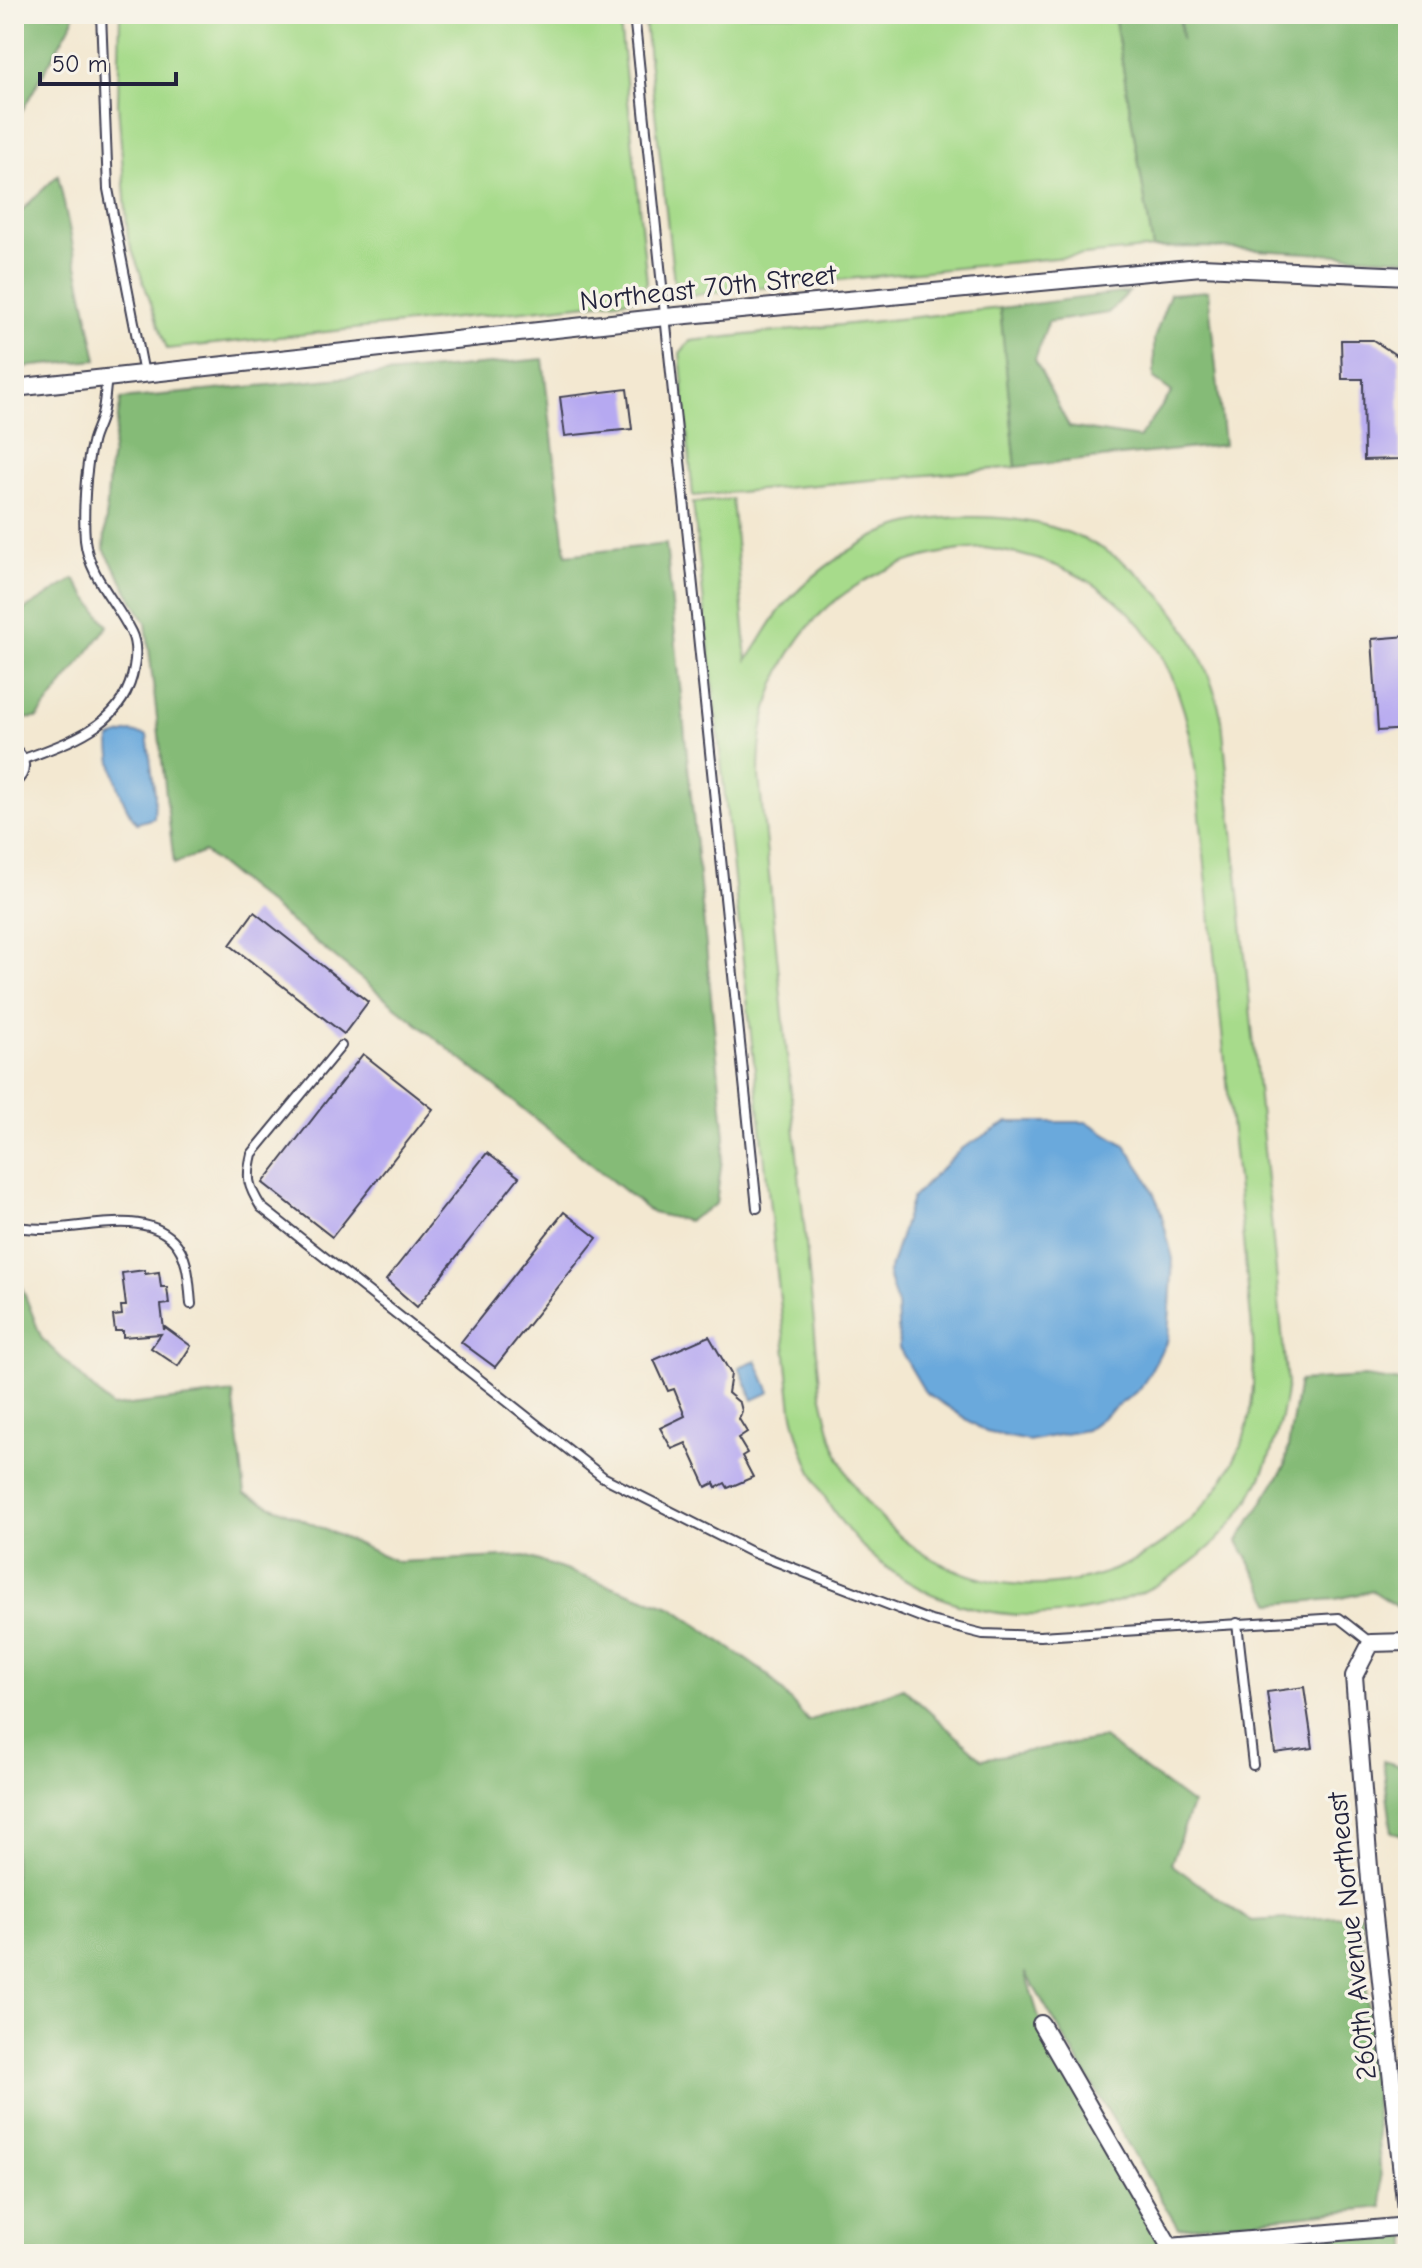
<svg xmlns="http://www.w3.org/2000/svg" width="1422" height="2268" viewBox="0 0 1422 2268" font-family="'Comic Neue',sans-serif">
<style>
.green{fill:#a7db8b;stroke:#647e63;stroke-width:2;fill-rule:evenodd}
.forest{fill:#85bb77;stroke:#546e59;stroke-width:2}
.water{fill:#6aa9dc;stroke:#46668c;stroke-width:2}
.building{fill:#b6a9f1}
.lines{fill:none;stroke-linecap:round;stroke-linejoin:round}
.service-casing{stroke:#414052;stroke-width:12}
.minor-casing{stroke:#414052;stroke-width:20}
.service{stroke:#fff;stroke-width:8}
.minor{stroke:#fff;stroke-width:16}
.labels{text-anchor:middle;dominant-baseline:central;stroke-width:7;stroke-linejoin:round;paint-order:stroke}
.street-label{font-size:28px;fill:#22223b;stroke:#f7f3e8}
</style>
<rect width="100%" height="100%" fill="#f7f3e8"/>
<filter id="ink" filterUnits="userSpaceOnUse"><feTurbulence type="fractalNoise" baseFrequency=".0125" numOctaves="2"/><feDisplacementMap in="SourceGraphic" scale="16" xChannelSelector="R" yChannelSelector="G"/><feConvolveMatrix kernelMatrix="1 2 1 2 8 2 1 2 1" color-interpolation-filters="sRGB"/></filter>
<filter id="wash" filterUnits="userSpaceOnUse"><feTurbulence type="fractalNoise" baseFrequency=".006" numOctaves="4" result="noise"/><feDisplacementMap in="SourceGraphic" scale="32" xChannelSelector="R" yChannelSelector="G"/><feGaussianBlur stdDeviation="1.8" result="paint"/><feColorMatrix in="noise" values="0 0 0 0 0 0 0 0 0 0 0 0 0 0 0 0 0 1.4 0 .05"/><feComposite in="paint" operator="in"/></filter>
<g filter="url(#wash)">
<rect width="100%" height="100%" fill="#f3e8d1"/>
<path class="green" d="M120 14H619L647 282 635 299 167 349 128 238 118 104Z
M644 14H1114L1153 248 691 295 674 282Z
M1000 308 1016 467 693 496 680 353 690 341Z
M732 499 747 660C759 644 768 625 781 609 808 577 844 551 882 533 909 521 942 517 971 517 1101 515 1194 595 1222 720L1287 1384C1281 1426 1270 1468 1246 1504 1164 1630 973 1655 864 1548 825 1509 803 1463 792 1410L693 503ZM984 548C1110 565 1174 632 1194 756L1253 1339C1254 1377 1255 1417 1238 1452 1179 1580 1015 1630 902 1538 878 1517 855 1493 842 1463 831 1441 827 1417 821 1393L759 776C758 639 851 555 984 548Z"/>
<path class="forest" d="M14 14H74L73 21 14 125Z
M1114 14H1179L1182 40 1180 14H1408V259L1204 247 1153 248Z
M58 175 97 360 14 368V218Z
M1208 291 1224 445 1016 467 1000 308 1129 292 1108 313 1048 322 1035 360 1069 427 1139 438 1172 392 1154 379V339L1170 294Z
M543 359 566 555 666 544 725 1137 716 1204 688 1221 652 1213 204 852 174 864 146 623 104 549 109 472 121 399Z
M74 579 108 626 37 718 14 719V616Z
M14 1267 42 1339 112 1407 233 1393 245 1494 398 1562 525 1556 673 1608 768 1675 808 1721 903 1688 982 1759 1103 1738 1192 1804 1171 1864 1250 1921 1361 1915 1383 2207 1178 2228 1025 1972 1041 2024 1170 2247 1408 2226V2254H14Z
M1364 1377 1408 1383V1614L1373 1591 1336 1599 1272 1604 1238 1541 1285 1466 1299 1381Z
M1383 1761 1408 1768V1837L1392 1833Z"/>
<path class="water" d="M130 732 147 735 155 794 154 818 137 823C121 805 109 762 110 738Z
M1008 1122H1087L1125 1145 1145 1175 1159 1205 1173 1259 1168 1339 1141 1388 1086 1430 1028 1441 986 1432 925 1392 899 1348 897 1304 888 1275 912 1198 961 1149Z
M756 1360 770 1392 753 1400 739 1367Z"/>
<g id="blocks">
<path class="building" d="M1341 340H1373L1399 357 1400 459 1364 460 1363 379H1342Z
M627 389 632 429 565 436 560 397Z
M1408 636V729L1378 731 1372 639Z
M254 912 368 1002 344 1034 230 945Z
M363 1054 433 1109 332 1237 263 1183Z
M487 1153 519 1177 417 1307 386 1280Z
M564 1212 597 1238 495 1367 461 1342Z
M145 1270V1274L159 1272 161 1287H167L169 1304 161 1305 164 1330 165 1327 191 1346 178 1366 151 1348 161 1334 123 1337V1331H115L113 1316 122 1315 121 1306H126L122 1273Z
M709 1336 731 1374 728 1393 740 1403 742 1411 739 1419 747 1432 738 1438 747 1453 742 1456 753 1477 728 1488 725 1483 716 1488 714 1483 706 1487 686 1443 672 1449 660 1428 685 1416 674 1389 668 1391 654 1360Z
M1304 1687 1313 1748 1275 1753 1267 1692Z"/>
</g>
</g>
<g filter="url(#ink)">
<use href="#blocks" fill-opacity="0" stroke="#414052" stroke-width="2"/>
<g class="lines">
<g class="service-casing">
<path id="service" d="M101 14 108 189 144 374
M634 14 757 1208
M14 748C27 758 28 773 14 783
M24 759C71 741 125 725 134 667 136 656 136 642 131 632 115 600 89 576 85 540 83 514 85 469 92 443 94 433 100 424 102 414 105 403 105 390 107 378
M341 1046 252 1154C246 1179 248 1186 261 1207L603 1477 749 1551 931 1621 983 1634 1040 1636 1339 1618 1371 1643
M14 1227C24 1228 35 1229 45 1229 84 1229 142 1209 173 1240 189 1256 189 1283 191 1304
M1237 1623 1253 1765"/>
</g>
<g class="minor-casing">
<path id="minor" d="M14 388 666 317 1201 267 1408 276
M1408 1642 1371 1643 1354 1676 1370 1880 1408 2228
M1041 2024 1170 2247 1408 2226"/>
</g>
<use href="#service" class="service"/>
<use href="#minor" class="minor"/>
</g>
</g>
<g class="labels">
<g class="street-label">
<text transform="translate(708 288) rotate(-6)">Northeast 70th Street</text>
<text transform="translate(1352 1936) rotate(-96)">260th Avenue Northeast</text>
</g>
</g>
<rect width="1422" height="2268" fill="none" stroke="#f7f3e8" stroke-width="48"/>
<path d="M40 72v12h136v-12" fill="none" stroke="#22223b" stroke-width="4"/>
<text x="52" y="72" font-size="24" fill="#22223b" stroke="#f7f3e8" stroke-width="6" paint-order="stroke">50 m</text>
</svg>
